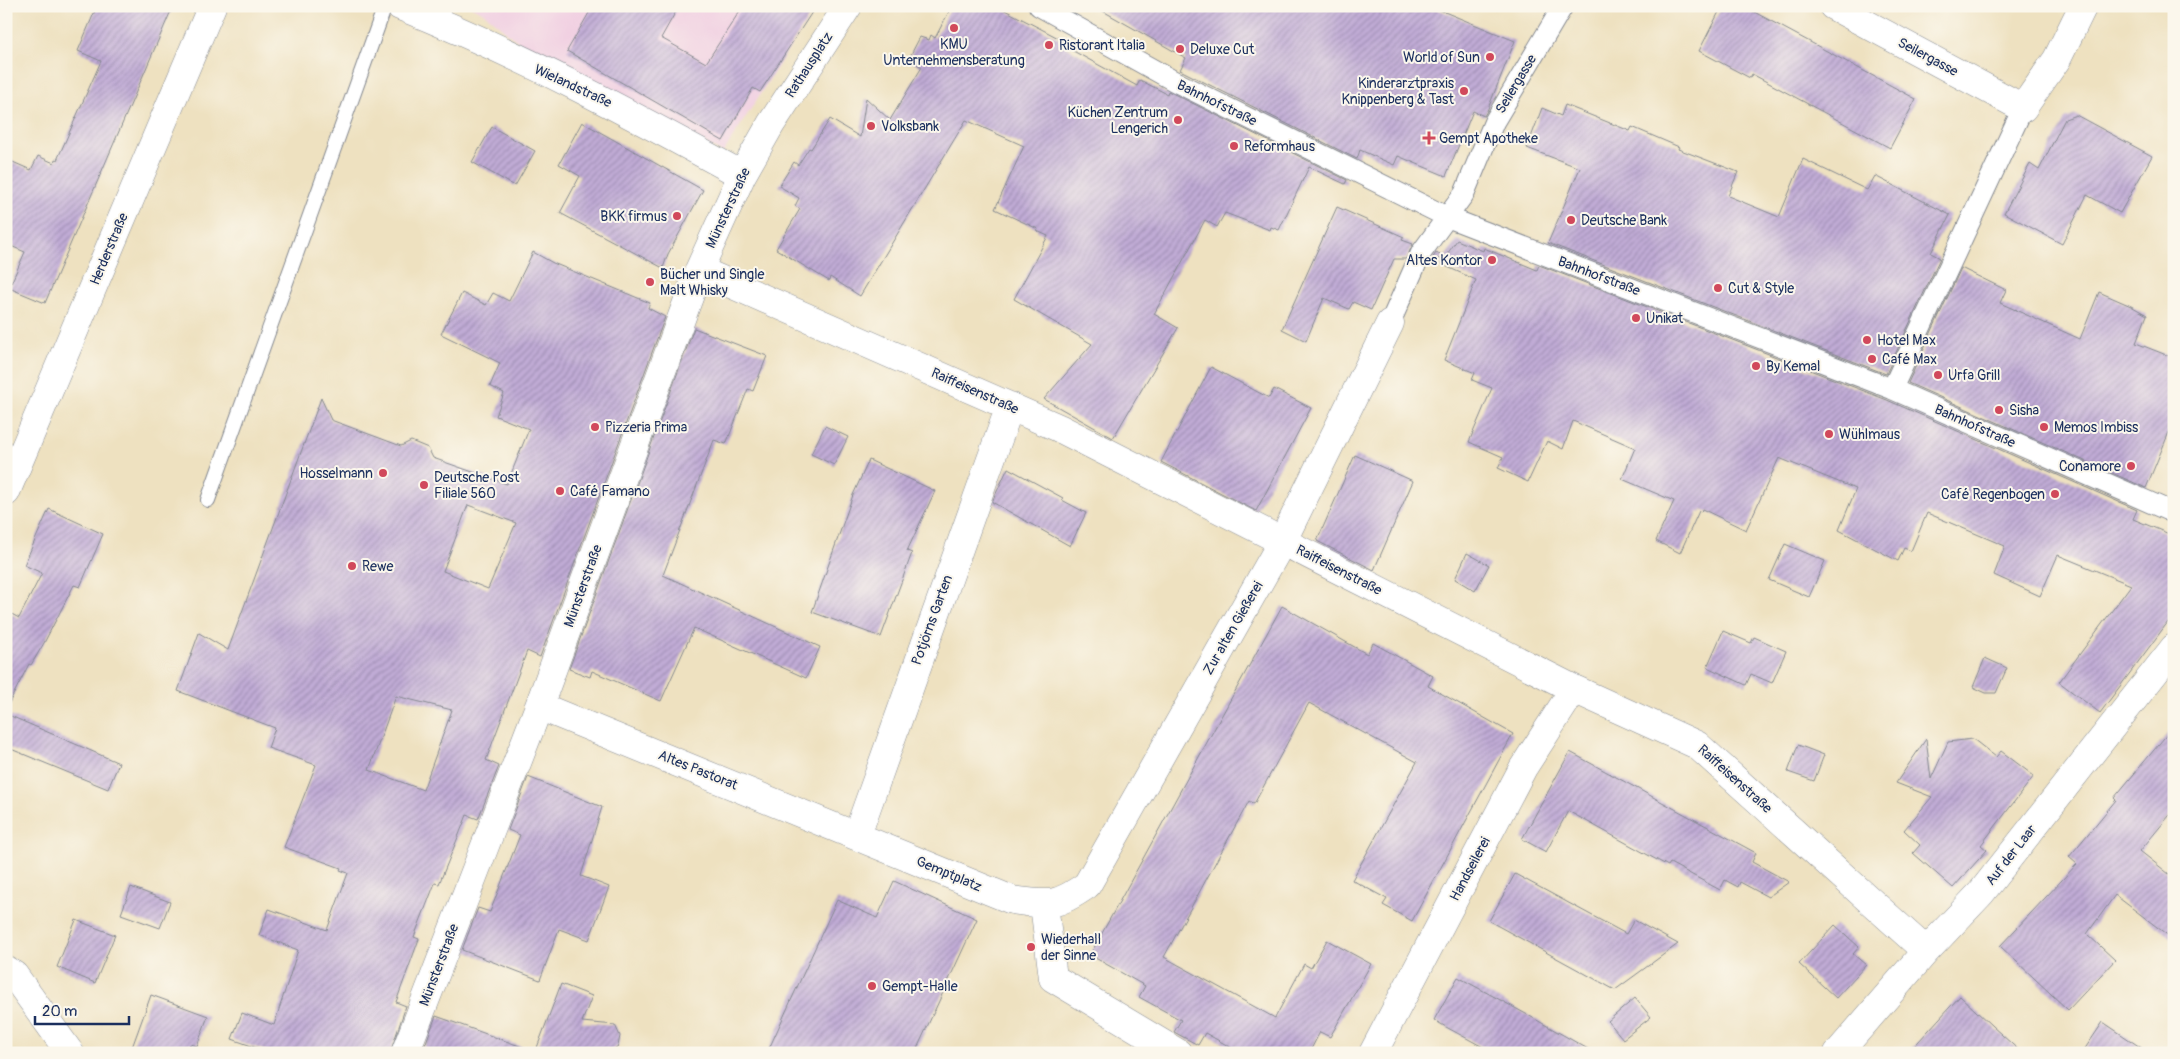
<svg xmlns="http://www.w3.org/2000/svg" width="2180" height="1059" viewBox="0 0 2180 1059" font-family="Pangolin,sans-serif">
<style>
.built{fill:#f1d0e2}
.building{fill:url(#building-hatch);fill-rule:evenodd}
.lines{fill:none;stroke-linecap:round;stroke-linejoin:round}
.service-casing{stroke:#84888f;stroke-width:16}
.pedestrian-casing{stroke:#84888f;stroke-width:22}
.minor-casing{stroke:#84888f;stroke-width:29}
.service{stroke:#fff;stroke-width:14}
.pedestrian{stroke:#fff;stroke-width:20}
.minor{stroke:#fff;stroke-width:28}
.poi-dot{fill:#d1495b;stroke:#fbf7ec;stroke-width:2}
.labels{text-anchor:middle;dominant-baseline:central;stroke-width:4;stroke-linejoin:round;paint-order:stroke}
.poi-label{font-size:14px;fill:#1b2f5e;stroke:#fbf7ec;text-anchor:start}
.street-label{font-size:14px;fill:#1b2f5e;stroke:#fbf7ec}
</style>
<defs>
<pattern id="building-hatch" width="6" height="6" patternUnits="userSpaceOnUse" patternTransform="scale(1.25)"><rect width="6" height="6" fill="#c1acd6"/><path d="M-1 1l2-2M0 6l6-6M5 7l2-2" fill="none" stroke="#9c8cb1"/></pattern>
</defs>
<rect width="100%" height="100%" fill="#fbf7ec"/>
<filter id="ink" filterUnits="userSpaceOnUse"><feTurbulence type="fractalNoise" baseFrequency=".02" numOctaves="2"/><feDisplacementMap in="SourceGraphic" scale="10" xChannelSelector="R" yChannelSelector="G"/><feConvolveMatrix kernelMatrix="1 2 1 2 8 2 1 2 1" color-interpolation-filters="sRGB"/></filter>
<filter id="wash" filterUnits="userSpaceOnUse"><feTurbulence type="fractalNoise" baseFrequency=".0096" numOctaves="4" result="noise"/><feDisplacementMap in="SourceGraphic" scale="20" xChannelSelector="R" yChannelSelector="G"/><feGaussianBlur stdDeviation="1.12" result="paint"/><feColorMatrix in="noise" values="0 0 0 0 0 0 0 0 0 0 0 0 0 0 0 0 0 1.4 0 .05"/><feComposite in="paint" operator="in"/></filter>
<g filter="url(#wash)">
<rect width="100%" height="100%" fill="#eee1c0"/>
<path class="built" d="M470 6H816L723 153 522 45 484 13Z"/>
<g id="blocks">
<path class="building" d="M97 6H173L45 303 9 288 25 252 6 244V159L31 170 38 156 54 163 55 159 57 160 101 61 78 51Z
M593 6H679L661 38 706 63 743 6H816L760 92 753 88 723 141 567 51Z
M952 6H997L1068 43 1066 47 1137 86 1140 80 1167 94 1168 91 1347 180 1345 184 1309 167 1279 230 1271 227 1270 230 1225 213 1217 227 1205 220 1154 314 1178 328 1113 438 1044 399 1092 344 1014 299 1048 236 1037 231 1038 229 995 209 1024 146 966 120 860 296 830 277 829 281 776 249 800 209 795 206 799 198 779 186 794 162 798 165 809 148 811 149 830 119 860 137 866 98 890 120 922 67 908 60 920 37 929 40 931 35 935 38Z
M1094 6H1430L1515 41 1487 111 1484 116 1473 111 1446 176 1398 156 1394 165 1360 150 1357 159 1180 70 1186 58Z
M1722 6H1743L1916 99 1890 148 1752 74 1750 78 1699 51Z
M1565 105 1630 131 1632 127 1679 147 1678 149 1738 172 1728 196 1779 217 1803 159 1867 190 1875 176 1950 215 1931 253 1940 258 1886 374 1548 243 1580 168 1527 148 1542 108 1561 116Z
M2076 115 2152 156 2120 213 2087 195 2062 244 2004 213 2030 164 2039 170 2065 119Z
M582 122 703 190 668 254 663 268 560 213 580 176 559 164Z
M492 127 535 151 515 186 472 162Z
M1337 207 1404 237 1402 240 1413 244 1406 259H1394L1371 310 1353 302 1349 309 1324 298 1306 341 1282 329Z
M1457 240 1483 251 1484 248 1537 270 1539 265 1887 400 2137 510 2133 519 2174 536V614L2100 713 2059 682 2131 585 2058 555 2040 596 1994 575 2005 546 1927 513 1911 551 1904 548 1898 561 1839 530 1856 489 1779 458 1746 530 1702 509 1701 512 1699 511 1680 553 1656 541 1674 501 1622 479 1635 448 1573 421 1563 449 1547 441 1528 482 1498 468 1503 457 1469 442 1492 388 1472 380 1475 373 1444 360 1476 280 1441 264 1444 259H1432L1436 253 1445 257Z
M533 252 553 263 650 303 648 308 665 317 540 657 527 651 486 760 499 766 478 819 467 815 439 884 435 883 414 937 419 939 396 1002 406 1006 390 1053H271L232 1039 242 1013 274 1025 298 950 259 935 269 909 327 930 348 873 340 870 341 868 284 847 316 765 268 748 275 728 178 691 199 633 228 650 321 398 331 420 401 446 411 441 428 448 433 458 507 484 529 429 496 416 504 393 490 386 500 363 441 334 462 293 486 305 493 293 509 301ZM468 505 516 523 488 589 443 571ZM396 696 452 710 423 790 369 770Z
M1961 268 2006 290 2000 303 2080 339 2099 292 2131 306 2147 315 2136 343 2174 358V420L2146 488 1908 383Z
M694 328 767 356 753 391 748 389 726 444 714 440 663 575 820 647 806 678 694 628 661 701 592 671 590 677 569 669Z
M1211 367 1269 398 1274 389 1311 408 1256 511 1161 462Z
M825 426 848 437 834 465 811 454Z
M1355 455 1413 481 1374 570 1317 541Z
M869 460 935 491 907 551 912 553 881 637 812 612 853 495Z
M1008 468 1063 498 1062 500 1086 513 1070 546 992 502Z
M49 509 103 534 80 587 74 585 44 643 31 665 29 664 6 709V611L19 618 42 573 24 565Z
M1785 544 1825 561 1809 597 1769 580Z
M1467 553 1489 565 1475 591 1455 579Z
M1282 606 1367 654 1373 643 1433 676 1428 686 1513 734 1412 921 1383 905 1387 899 1352 880 1417 762 1309 703 1254 804 1249 801 1164 957 1275 1018 1304 964 1311 968 1327 940 1371 964 1330 1037 1320 1032 1309 1053H1241L1205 1033 1198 1045 1174 1032 1181 1020 1139 997 1145 986 1090 955Z
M1723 631 1751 643 1754 637 1786 651 1772 683 1751 674 1746 685 1707 667Z
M1985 658 2007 668 1996 693H1986L1973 687Z
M6 714 119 763 108 789 6 747Z
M2174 726V810L2140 851 2174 878V940L2115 895 2087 934 2115 960 2068 1010 2000 946 2077 864 2069 857 2116 800 2114 798Z
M1926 739 1931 779 1948 742 1973 739 1996 757 2001 751 2034 776 1981 845 1987 850 1953 888 1913 853 1920 845 1904 830 1932 797 1896 783Z
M1798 745 1824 755 1814 781 1788 772Z
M1570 752 1756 853 1752 862 1789 882 1768 897 1740 882 1738 887 1725 880 1720 890 1670 863 1668 866 1568 811 1546 852 1522 839Z
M528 777 602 807 581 876 609 887 589 940 559 929 540 980 462 950 478 908 490 912 520 835 508 830Z
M1515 874 1626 934 1634 920 1678 944 1615 990 1489 921Z
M894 881 977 919 915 1053H767L837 900 877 918Z
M131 887 170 902 160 928 121 914Z
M76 920 115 935 95 983 57 967Z
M1835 925 1859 947 1853 954 1866 965 1836 998 1799 964Z
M1458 977 1526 1014 1595 1053H1494L1446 1027 1434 1020Z
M561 984 592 996 582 1022 615 1025 620 1036 618 1046 609 1053H535Z
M151 995 208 1016 197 1046 190 1044 187 1053H130Z
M1960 996 1992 1026 2022 1053H1908Z
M1635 998 1651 1017 1623 1039 1608 1021Z
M436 1016 528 1049V1053H422Z
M2103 1022 2149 1053H2082Z"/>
</g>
</g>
<g filter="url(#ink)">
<use href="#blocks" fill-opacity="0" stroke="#84888f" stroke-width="1"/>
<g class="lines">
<g class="service-casing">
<path id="service" d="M208 500 385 6"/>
</g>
<g class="pedestrian-casing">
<path id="pedestrian" d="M1039 6 1174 81 1447 217 1892 389 2174 513
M1390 323 1421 253 1464 194 1494 122 1563 6
M1892 389 2023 108"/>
</g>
<g class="minor-casing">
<path id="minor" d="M400 6C518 53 631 114 742 175
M1833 6 2023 108 2057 59 2083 6
M699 270 1059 428 1574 689 1697 745 1926 951
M6 492 212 6
M539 706 1012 900C1049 905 1056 907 1087 885L1282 542 1390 323
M857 835 1010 406
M1044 904 1053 978 1178 1053
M6 970 14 975 70 1053
M405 1053 539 706 699 270 742 175 771 124 848 6
M1373 1053 1523 768 1574 689
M1838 1053 1926 951 1981 893 2174 648"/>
</g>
<use href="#service" class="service"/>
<use href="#pedestrian" class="pedestrian"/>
<use href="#minor" class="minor"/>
</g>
</g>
<g class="poi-dot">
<circle cx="954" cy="28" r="5"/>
<circle cx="1049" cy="45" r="5"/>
<circle cx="1180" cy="49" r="5"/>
<circle cx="1490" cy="57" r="5"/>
<circle cx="1464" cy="91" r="5"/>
<circle cx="1178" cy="120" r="5"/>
<circle cx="871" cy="126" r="5"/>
<path d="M1426.5 130.5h5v5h5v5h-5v5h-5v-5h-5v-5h5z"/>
<circle cx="1234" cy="146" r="5"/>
<circle cx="677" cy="216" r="5"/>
<circle cx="1571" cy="220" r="5"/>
<circle cx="1492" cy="260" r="5"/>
<circle cx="650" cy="282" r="5"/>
<circle cx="1718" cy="288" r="5"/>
<circle cx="1636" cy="318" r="5"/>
<circle cx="1867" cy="340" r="5"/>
<circle cx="1872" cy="359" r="5"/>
<circle cx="1756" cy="366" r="5"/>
<circle cx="1938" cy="375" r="5"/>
<circle cx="1999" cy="410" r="5"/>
<circle cx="595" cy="427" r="5"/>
<circle cx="2044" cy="427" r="5"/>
<circle cx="1829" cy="434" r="5"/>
<circle cx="2131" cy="466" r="5"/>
<circle cx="383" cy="473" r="5"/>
<circle cx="424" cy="485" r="5"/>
<circle cx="560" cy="491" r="5"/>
<circle cx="2055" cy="494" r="5"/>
<circle cx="352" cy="566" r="5"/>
<circle cx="1031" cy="947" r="5"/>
<circle cx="872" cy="986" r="5"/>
</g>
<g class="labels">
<g class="poi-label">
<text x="954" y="44" text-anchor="middle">KMU<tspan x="954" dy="16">Unternehmensberatung</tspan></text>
<text x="1059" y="45">Ristorant Italia</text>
<text x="1190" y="49">Deluxe Cut</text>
<text x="1480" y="57" text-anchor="end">World of Sun</text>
<text x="1454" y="83" text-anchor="end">Kinderarztpraxis<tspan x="1454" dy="16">Knippenberg &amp; Tast</tspan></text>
<text x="1168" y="112" text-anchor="end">Küchen Zentrum<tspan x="1168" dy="16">Lengerich</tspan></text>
<text x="881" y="126">Volksbank</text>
<text x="1439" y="138">Gempt Apotheke</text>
<text x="1244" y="146">Reformhaus</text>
<text x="667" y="216" text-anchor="end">BKK firmus</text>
<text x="1581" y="220">Deutsche Bank</text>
<text x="1482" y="260" text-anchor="end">Altes Kontor</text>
<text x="660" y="274">Bücher und Single<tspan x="660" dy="16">Malt Whisky</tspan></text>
<text x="1728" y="288">Cut &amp; Style</text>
<text x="1646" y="318">Unikat</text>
<text x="1877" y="340">Hotel Max</text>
<text x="1882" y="359">Café Max</text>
<text x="1766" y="366">By Kemal</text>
<text x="1948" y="375">Urfa Grill</text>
<text x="2009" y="410">Sisha</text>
<text x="605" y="427">Pizzeria Prima</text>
<text x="2054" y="427">Memos Imbiss</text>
<text x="1839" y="434">Wühlmaus</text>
<text x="2121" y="466" text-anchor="end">Conamore</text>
<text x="373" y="473" text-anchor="end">Hosselmann</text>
<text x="434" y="477">Deutsche Post<tspan x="434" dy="16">Filiale 560</tspan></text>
<text x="570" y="491">Café Famano</text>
<text x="2045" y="494" text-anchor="end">Café Regenbogen</text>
<text x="362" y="566">Rewe</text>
<text x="1041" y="939">Wiederhall<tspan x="1041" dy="16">der Sinne</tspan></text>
<text x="882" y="986">Gempt-Halle</text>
</g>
<g class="street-label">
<text transform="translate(1928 57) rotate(28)">Seilergasse</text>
<text transform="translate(809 65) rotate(-57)">Rathausplatz</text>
<text transform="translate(1516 84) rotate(-59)">Seilergasse</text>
<text transform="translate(573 86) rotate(25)">Wielandstraße</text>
<text transform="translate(1217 103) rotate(26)">Bahnhofstraße</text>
<text transform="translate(728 208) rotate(-65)">Münsterstraße</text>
<text transform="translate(109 249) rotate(-67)">Herderstraße</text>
<text transform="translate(1599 276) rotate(21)">Bahnhofstraße</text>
<text transform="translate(975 391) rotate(24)">Raiffeisenstraße</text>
<text transform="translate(1975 426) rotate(24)">Bahnhofstraße</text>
<text transform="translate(1339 570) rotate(27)">Raiffeisenstraße</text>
<text transform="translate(583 586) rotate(-70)">Münsterstraße</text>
<text transform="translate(932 620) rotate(-70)">Potjörns Garten</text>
<text transform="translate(1233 628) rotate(-60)">Zur alten Gießerei</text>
<text transform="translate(698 770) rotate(22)">Altes Pastorat</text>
<text transform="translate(1735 779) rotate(42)">Raiffeisenstraße</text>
<text transform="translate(2011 855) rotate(-52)">Auf der Laar</text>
<text transform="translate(1470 869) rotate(-62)">Handseilerei</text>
<text transform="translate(949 874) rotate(23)">Gemptplatz</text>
<text transform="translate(439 965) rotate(-69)">Münsterstraße</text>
</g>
</g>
<rect width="2180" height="1059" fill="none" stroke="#fbf7ec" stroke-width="25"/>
<path d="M35 1016v8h94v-8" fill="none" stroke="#1b2f5e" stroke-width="2.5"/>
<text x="42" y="1016" font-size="15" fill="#1b2f5e" stroke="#fbf7ec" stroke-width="4" paint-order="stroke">20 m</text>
</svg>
